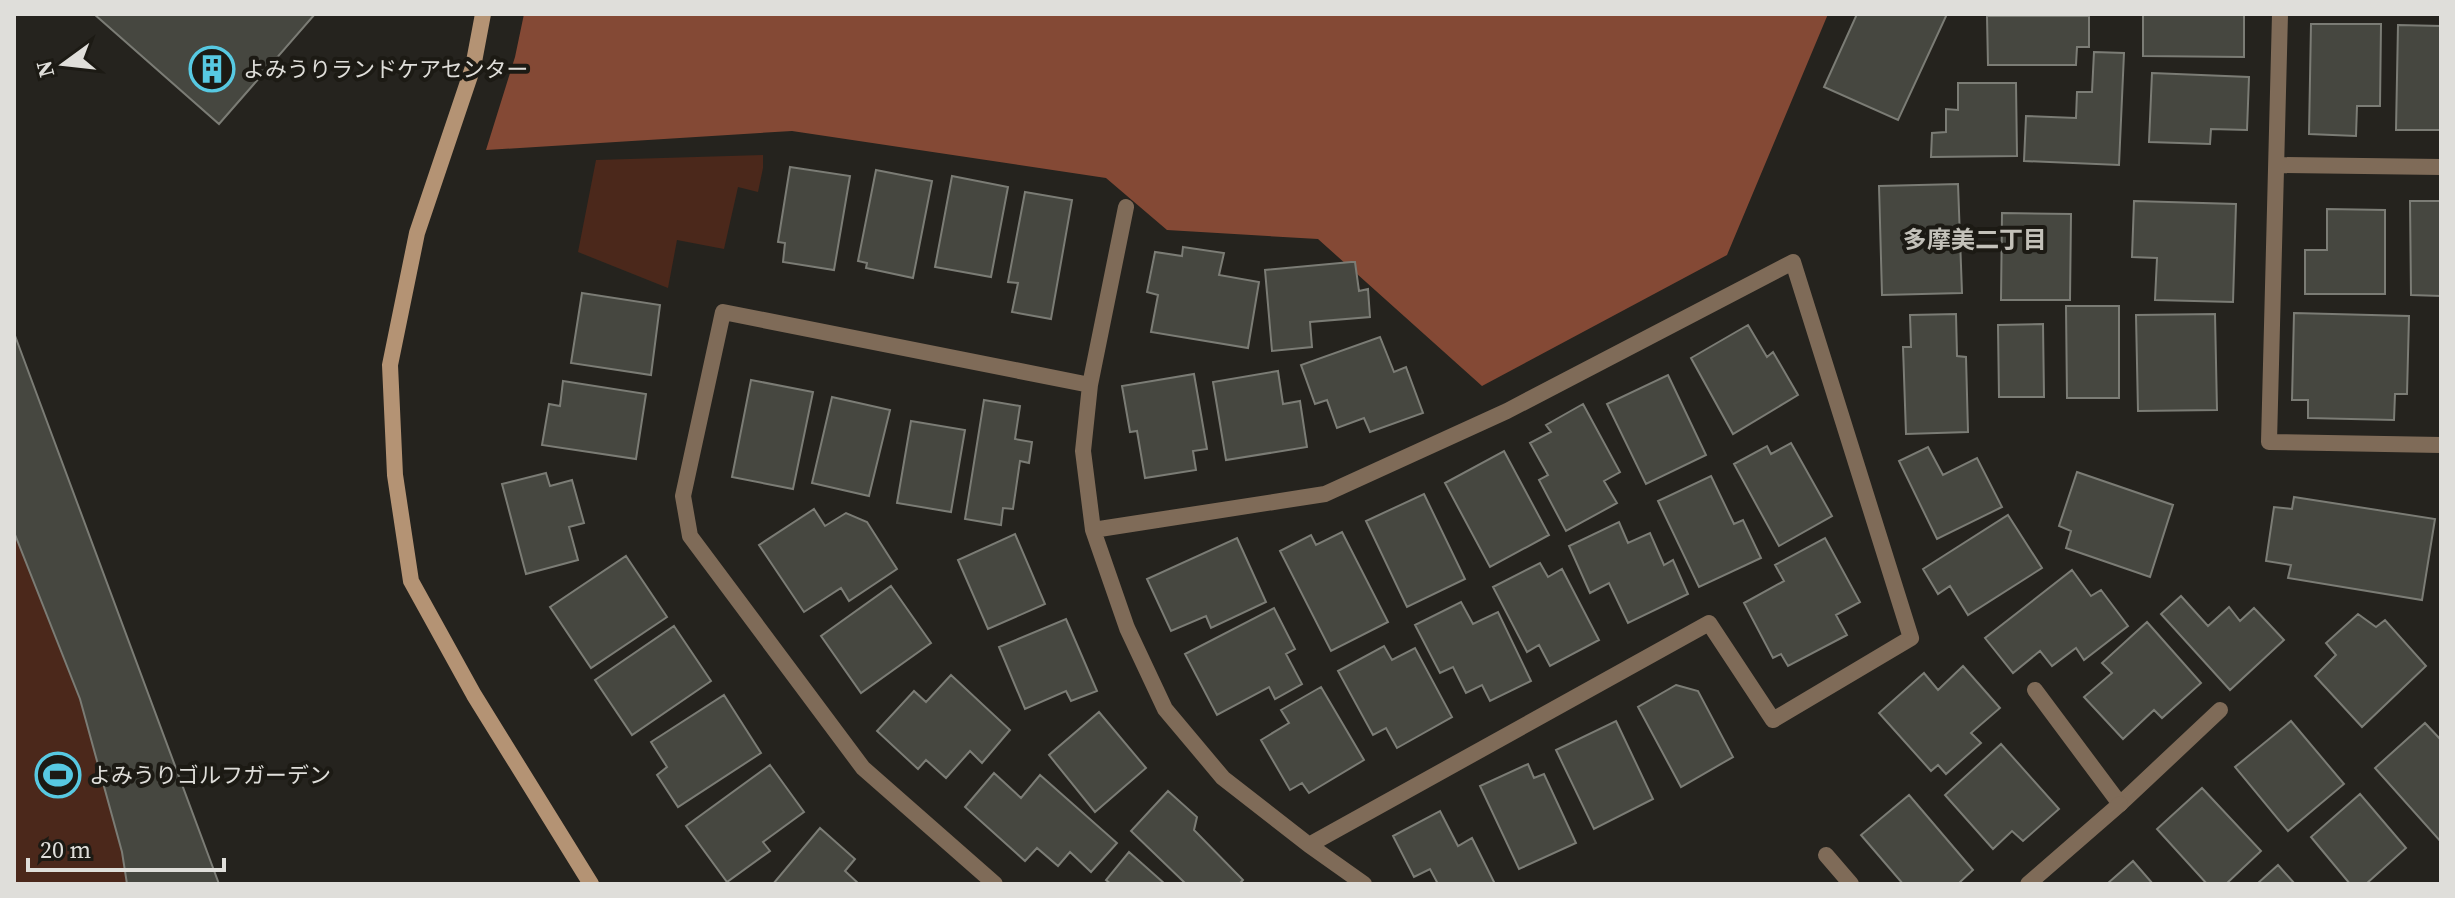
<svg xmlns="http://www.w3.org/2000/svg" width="2455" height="898" viewBox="0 0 2455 898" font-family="'Source Serif 4','Noto Sans JP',serif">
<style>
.green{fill:#4b281b}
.forest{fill:#844935}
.building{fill:#464740;stroke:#7b7c75;stroke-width:2}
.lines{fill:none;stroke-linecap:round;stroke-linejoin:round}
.lane{stroke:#7f6b58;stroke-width:16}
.street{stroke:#7f6b58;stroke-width:16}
.secondary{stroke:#b49374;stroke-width:16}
.labels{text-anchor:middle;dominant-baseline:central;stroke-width:8;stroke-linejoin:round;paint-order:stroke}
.poi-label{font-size:22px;fill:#dfdeda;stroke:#1c1a14;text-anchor:start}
.neighbourhood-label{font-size:24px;font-weight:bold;fill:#c3c1b9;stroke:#1c1a14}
</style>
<rect width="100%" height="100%" fill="#25231e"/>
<path class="green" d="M763 155V168L758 192 738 187 724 249 677 240 668 288 578 252 596 160Z
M14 532 80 699 122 852 127 884H14Z"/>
<path class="forest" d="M524 14H1828L1727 255 1482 386 1318 239 1167 230 1106 178 792 131 486 150 515 57Z"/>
<path class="building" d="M94 14H315L219 124Z
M1857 14H1947L1898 120 1824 87Z
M2143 14H2244V57L2143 56Z
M1987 16H2089V47H2077L2076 65H1988Z
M2311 24H2381L2380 106H2357L2356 136 2309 134Z
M2398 25 2441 26V130H2396Z
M2094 52 2124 53 2119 165 2024 161 2026 116 2076 118 2077 92H2092Z
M2152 73 2249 77 2247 130 2211 129 2210 144 2149 142Z
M1958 83H2016L2017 156 1931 157 1932 133 1946 132V109L1958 110Z
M790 167 850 176 834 270 783 262 785 243 778 242Z
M876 170 932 181 913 278 866 268 867 263 858 261Z
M952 176 1008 187 991 277 935 267Z
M1958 184 1962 293 1882 295 1879 186Z
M1025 192 1072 200 1051 319 1012 312 1018 283 1008 282Z
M2134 201 2236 204 2233 302 2155 300 2157 258 2132 257Z
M2410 201H2441V296L2411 295Z
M2327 209 2385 210V294H2305V250H2327Z
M2002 213 2071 214 2070 300H2001Z
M1183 247 1224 253 1219 275 1259 282 1248 348 1151 332 1158 295 1147 292 1155 252 1182 256Z
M1351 262H1355L1359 291 1368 289 1370 317 1310 322 1312 347 1272 351 1265 270Z
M582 293 660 305 651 375 571 363Z
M2066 306H2119V398H2067Z
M2294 313 2409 316 2407 394H2395L2394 420 2308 418V400H2292Z
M1956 314 1957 356 1966 357 1968 432 1906 434 1903 347H1911L1910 315Z
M2215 314 2217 410 2138 411 2136 315Z
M2043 324 2044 397H1999L1998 325Z
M1748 325 1767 357 1773 352 1798 395 1733 434 1691 358Z
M14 333 219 884H127L122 852 80 699 14 532Z
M1380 337 1394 372 1406 367 1423 413 1370 432 1364 418 1337 428 1327 400 1315 404 1301 365Z
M1278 371 1283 404 1300 401 1307 447 1226 460 1213 382Z
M1194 374 1207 449 1193 451 1196 470 1145 478 1137 431 1130 432 1122 386Z
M1668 375 1706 455 1646 484 1607 404Z
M751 380 813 392 793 489 732 477Z
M563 381 646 394 636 459 542 445 549 404 560 406Z
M832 397 890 410 869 496 812 483Z
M984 400 1020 406 1015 439 1032 442 1029 463 1020 461 1013 509 1003 508 1001 525 965 519Z
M1583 404 1620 472 1604 481 1617 503 1566 531 1539 480 1548 475 1530 443 1551 432 1546 425Z
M911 421 965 430 951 512 897 503Z
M1791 443 1832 516 1779 546 1734 464 1767 446 1771 454Z
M1928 447 1943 475 1977 458 2002 507 1937 539 1899 461Z
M1504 451 1549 535 1490 567 1445 483Z
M2077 472 2173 505 2150 577 2066 548 2071 531 2059 526Z
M546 473 550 486 572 480 584 523 569 527 578 560 526 574 502 484Z
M1711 476 1734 524 1743 520 1761 558 1699 587 1658 501Z
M1424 494 1465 579 1407 607 1366 521Z
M2294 497 2435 519 2422 600 2288 578 2291 565 2266 561 2274 507 2292 509Z
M814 509 825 526 846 513 867 522 897 569 849 601 841 588 804 612 759 545Z
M2008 515 2042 568 1968 615 1950 586 1938 594 1923 569Z
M1619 522 1628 543 1650 533 1664 565 1673 560 1688 594 1628 623 1609 583 1590 593 1569 546Z
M1342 532 1388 622 1331 651 1280 551 1311 535 1316 545Z
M1015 534 1045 604 988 629 958 560Z
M1237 538 1266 602 1211 628 1206 616 1171 631 1147 579Z
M1825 538 1860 602 1836 615 1847 635 1788 666 1781 654 1773 658 1744 603 1784 581 1775 565Z
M626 556 667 617 591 668 550 607Z
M1540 563 1548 577 1562 569 1599 640 1550 666 1539 645 1527 652 1493 587Z
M2072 570 2091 596 2101 590 2128 626 2084 660 2076 648 2052 666 2040 651 2013 673 1985 638Z
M891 586 931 643 861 693 821 636Z
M2181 596 2208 626 2229 607 2240 621 2254 608 2284 640 2230 690 2161 614Z
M1461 602 1473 624 1498 612 1531 681 1490 701 1482 685 1466 693 1453 667 1440 673 1415 625Z
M1274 608 1295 649 1286 654 1302 684 1275 699 1269 687 1217 715 1185 654Z
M2358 614 2376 627 2385 620 2426 666 2362 727 2315 676 2336 655 2326 643Z
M1066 619 1097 691 1071 701 1066 691 1025 709 999 647Z
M2147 622 2201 683 2162 718 2154 710 2123 739 2084 697 2112 673 2102 663Z
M674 626 711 681 632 735 595 680Z
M1384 646 1392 660 1415 648 1452 717 1397 748 1386 728 1373 735 1338 671Z
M1963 666 2000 708 1971 733 1981 743 1946 774 1938 765 1931 771 1879 713 1924 673 1938 690Z
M951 675 1010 730 982 763 970 751 946 778 926 760 918 769 877 731 914 691 926 702Z
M1676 685 1698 691 1733 757 1681 787 1638 707Z
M1321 687 1364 760 1309 793 1302 783 1290 790 1261 740 1289 723 1281 710Z
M724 695 761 753 678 807 657 775 667 767 651 742Z
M1099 712 1146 768 1095 812 1049 755Z
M1616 721 1653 799 1594 829 1556 750Z
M2291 721 2344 784 2288 831 2235 767Z
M2425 723 2441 740V842L2375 768Z
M2001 744 2059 809 2023 841 2012 831 1993 849 1945 795Z
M1528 764 1534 778 1544 774 1576 843 1519 869 1480 786Z
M770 765 804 812 763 842 770 851 727 882 686 826Z
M994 773 1021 798 1040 775 1117 843 1091 872 1070 852 1058 866 1037 848 1025 861 965 807Z
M2202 788 2261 851 2226 884H2207L2157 829Z
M1168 791 1197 817 1194 830 1243 880 1239 884H1186L1131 831Z
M2360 794 2406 848 2366 884H2350L2311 837Z
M1909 795 1973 870 1958 884H1903L1861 835Z
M1440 811 1458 846 1472 838 1495 884H1438L1430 869 1414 877 1393 836Z
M820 828 855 859 845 871 859 884H773Z
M1129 852 1165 884H1111L1106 880Z
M2133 861 2153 884H2107Z
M2278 865 2295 884H2257Z"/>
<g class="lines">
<path class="lane" d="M2035 690 2120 804 2220 710
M1826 855 1851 884"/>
<path class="street" d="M2280 14 2269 442 2441 445
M2277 165 2441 167
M1126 207 1090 385 1083 451 1093 530 1127 628 1165 709 1223 778 1309 845 1364 884
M1093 530 1325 494 1507 411 1793 262 1911 638 1773 720 1709 623 1309 845
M995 884 863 768 690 536 683 496 723 312 1090 385
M2028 884 2120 804"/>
<path class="secondary" d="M483 14 473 67 417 233 390 365 395 475 411 581 474 695 591 884"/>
</g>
<defs>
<g id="building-ring" transform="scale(2.3)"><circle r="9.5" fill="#1c1a14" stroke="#57c9e2" stroke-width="1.5"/><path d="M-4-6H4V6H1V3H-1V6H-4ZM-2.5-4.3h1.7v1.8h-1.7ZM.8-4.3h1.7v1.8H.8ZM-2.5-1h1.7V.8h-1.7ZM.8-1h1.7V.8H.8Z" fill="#57c9e2"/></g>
<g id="stadium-ring" transform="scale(2.3)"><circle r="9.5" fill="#1c1a14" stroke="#57c9e2" stroke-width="1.5"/><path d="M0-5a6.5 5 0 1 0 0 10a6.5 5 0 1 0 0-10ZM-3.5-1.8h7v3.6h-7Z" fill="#57c9e2"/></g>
</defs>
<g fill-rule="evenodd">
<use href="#building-ring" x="212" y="69"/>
<use href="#stadium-ring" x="58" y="775"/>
</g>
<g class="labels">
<g class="poi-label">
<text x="243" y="69">よみうりランドケアセンター</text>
<text x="89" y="775">よみうりゴルフガーデン</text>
</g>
<g class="neighbourhood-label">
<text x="1975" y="239">多摩美二丁目</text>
</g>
</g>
<rect width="2455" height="898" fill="none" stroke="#dfdeda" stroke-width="32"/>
<g transform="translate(64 64) rotate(255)" stroke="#1c1a14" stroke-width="6" paint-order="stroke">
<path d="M0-6L14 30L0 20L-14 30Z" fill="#dfdeda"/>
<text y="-12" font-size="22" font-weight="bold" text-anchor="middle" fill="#dfdeda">N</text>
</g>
<path d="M28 858v12h196v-12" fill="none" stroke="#dfdeda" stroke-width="4"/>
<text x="40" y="858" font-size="24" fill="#dfdeda" stroke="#1c1a14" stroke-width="6" paint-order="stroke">20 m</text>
</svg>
